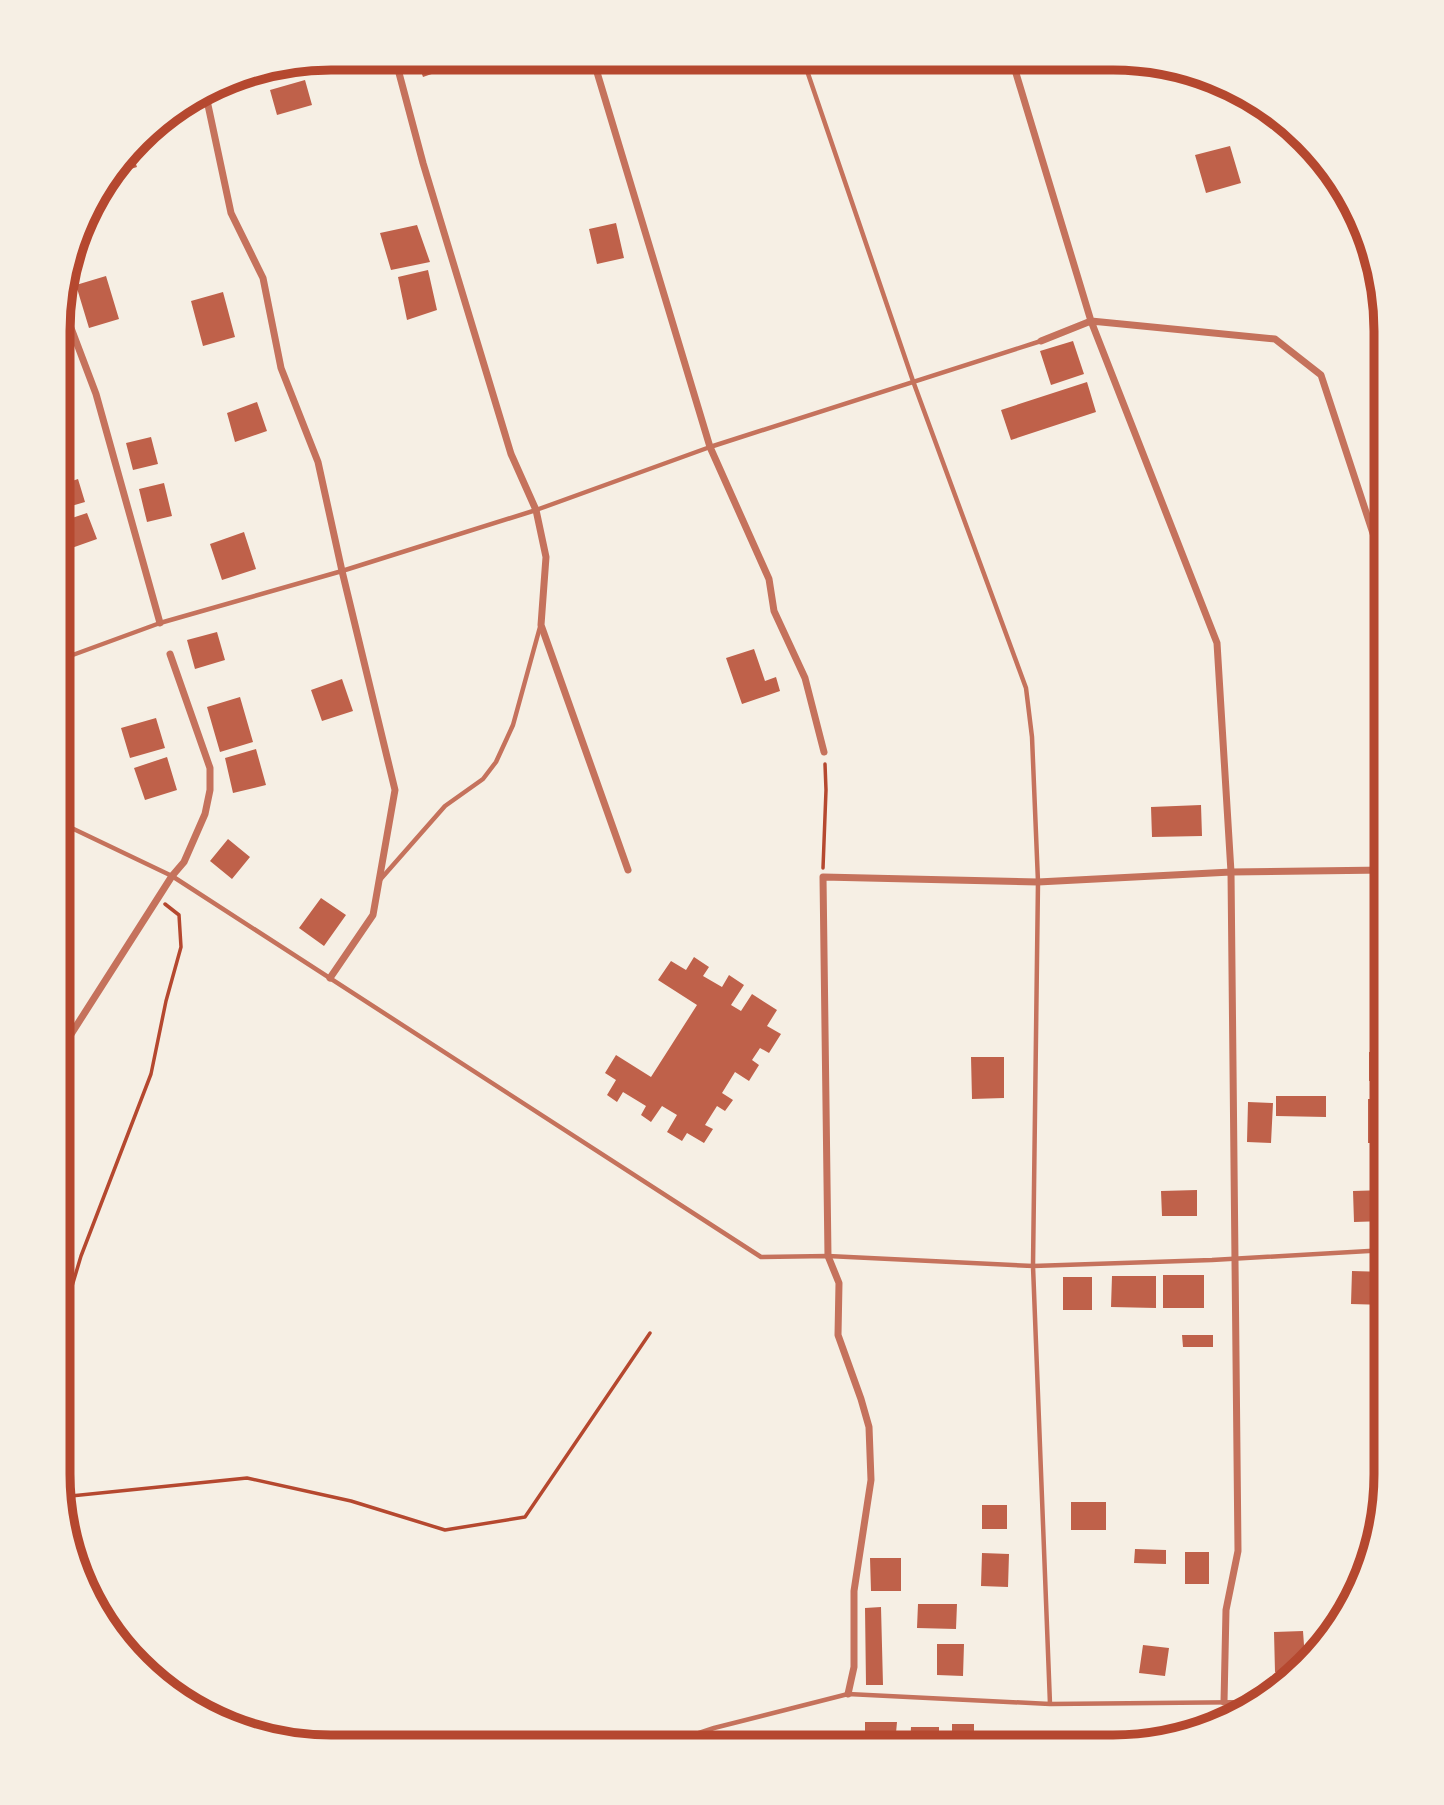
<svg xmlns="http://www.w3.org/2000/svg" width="1444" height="1805" viewBox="0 0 1444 1805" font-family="'IBM Plex Sans',sans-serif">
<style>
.building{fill:#bf614a}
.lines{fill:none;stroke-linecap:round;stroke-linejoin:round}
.path{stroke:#b5482f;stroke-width:3.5}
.service{stroke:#c5725c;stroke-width:4.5}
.minor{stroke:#c5725c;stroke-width:7}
.rim{fill:none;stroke:#b5482f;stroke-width:9}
</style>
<rect width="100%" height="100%" fill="#f6efe4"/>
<path class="building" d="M416 58H449L452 67 423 77Z
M824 59H845V60L827 66Z
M305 80 312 105 277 115 270 90Z
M1230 146 1241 183 1206 193 1195 155Z
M131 150 137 167 109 176 111 174Z
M616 223 624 258 597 264 589 229Z
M417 225 430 262 391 270 380 233Z
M428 270 437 310 407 320 398 277Z
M106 276 119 319 89 328 76 285Z
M223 292 235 337 203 346 191 301Z
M1073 341 1084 374 1051 385 1040 351Z
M1087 382 1096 412 1011 440 1001 410Z
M257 402 267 431 235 442 227 413Z
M151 437 158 464 133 470 126 443Z
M78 479 85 502 61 509 60 485Z
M164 483 172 516 147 522 139 489Z
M87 513 97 539 66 550 60 533V522Z
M244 532 256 569 222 580 210 544Z
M217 632 225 660 195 669 187 640Z
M754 649 765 681 776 677 780 691 742 704 726 658Z
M342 679 353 711 322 721 311 690Z
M240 697 253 742 220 752 207 707Z
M156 718 165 748 130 758 121 728Z
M256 749 266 785 233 793 225 758Z
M167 757 177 790 145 800 134 768Z
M1201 805 1202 836 1152 837 1151 807Z
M228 839 250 857 232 879 210 861Z
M321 898 346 915 324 946 299 928Z
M694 957 709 967 703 976 722 987 729 975 744 985 731 1005 741 1011 752 994 777 1010 767 1026 781 1034 769 1053 760 1048 752 1060 759 1065 749 1081 735 1072 722 1093 733 1100 725 1111 717 1106 705 1125 713 1129 704 1143 687 1133 682 1141 667 1132 677 1115 662 1106 651 1122 641 1115 646 1106 623 1092 617 1102 607 1095 616 1080 605 1073 616 1055 651 1077 697 1005 658 980 671 961 686 970Z
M1369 1052H1386V1081H1369Z
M971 1057H1004V1098L972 1099Z
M1276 1096H1326V1117L1276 1116Z
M1368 1099H1386V1143H1368Z
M1248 1102 1273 1103 1271 1143 1247 1142Z
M1197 1190V1216H1162L1161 1191Z
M1386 1190V1221L1354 1222 1353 1191Z
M1352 1271 1386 1272V1305L1351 1304Z
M1163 1275H1204V1308H1163Z
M1112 1276H1156V1308L1111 1307Z
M1063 1277H1092V1310H1063Z
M1182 1335H1213V1347H1183Z
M1071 1502H1106V1530H1071Z
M982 1505H1007V1529H982Z
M1135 1549 1166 1550V1564L1134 1563Z
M1185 1552H1209V1584H1185Z
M982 1553 1009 1554 1008 1587 981 1586Z
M870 1558H901V1591H871Z
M918 1604H957L956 1629 917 1628Z
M881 1607 883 1685H866L865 1608Z
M1303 1631 1305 1659 1291 1671 1275 1672 1274 1632Z
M937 1644H964L963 1676 937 1675Z
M1143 1645 1169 1648 1165 1676 1139 1673Z
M865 1722H897L896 1733H865Z
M952 1724H974V1747H952Z
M911 1727H939V1747H910Z"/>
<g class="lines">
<path class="path" d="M823 868 826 790 825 764
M58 1333 81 1256 151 1074 166 1001 181 947 179 915 165 904
M61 1497 247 1478 351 1501 445 1530 525 1517 650 1333"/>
<path class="service" d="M803 59 913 381 1026 688 1032 737 1038 882 1033 1266 1050 1704
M59 660 160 623 342 571 536 510 710 447 1041 341
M59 822 172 876 761 1257 828 1256 1033 1266 1212 1260 1386 1250
M379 881 445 806 483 779 496 762 513 725 540 627
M657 1747 714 1728 848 1694 1050 1704 1259 1702"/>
<path class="minor" d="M395 58 423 163 511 454 536 510 546 557 541 625 628 870
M593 59 710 447 769 579 774 611 805 678 824 752
M1012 60 1091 321 1217 643 1231 872 1238 1551 1226 1610 1224 1702
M204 95 208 105 231 213 263 278 281 368 318 462 342 571 395 790 373 915 330 978
M60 299 96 394 160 623
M1041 341 1091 321 1275 339 1321 375 1386 573
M59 1053 172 876 184 862 205 814 210 790V768L170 654
M848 1694 854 1667V1591L871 1480 869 1427 861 1399 838 1335 839 1283 828 1256 823 877 1038 882 1231 872 1386 870"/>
</g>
<path d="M0 0H1444V1805H0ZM331 70H1113A261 261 0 0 1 1374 331V1474A261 261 0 0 1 1113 1735H331A261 261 0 0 1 70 1474V331A261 261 0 0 1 331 70Z" fill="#f6efe4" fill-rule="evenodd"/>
<path class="rim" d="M331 70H1113A261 261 0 0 1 1374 331V1474A261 261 0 0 1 1113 1735H331A261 261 0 0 1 70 1474V331A261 261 0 0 1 331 70Z"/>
</svg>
